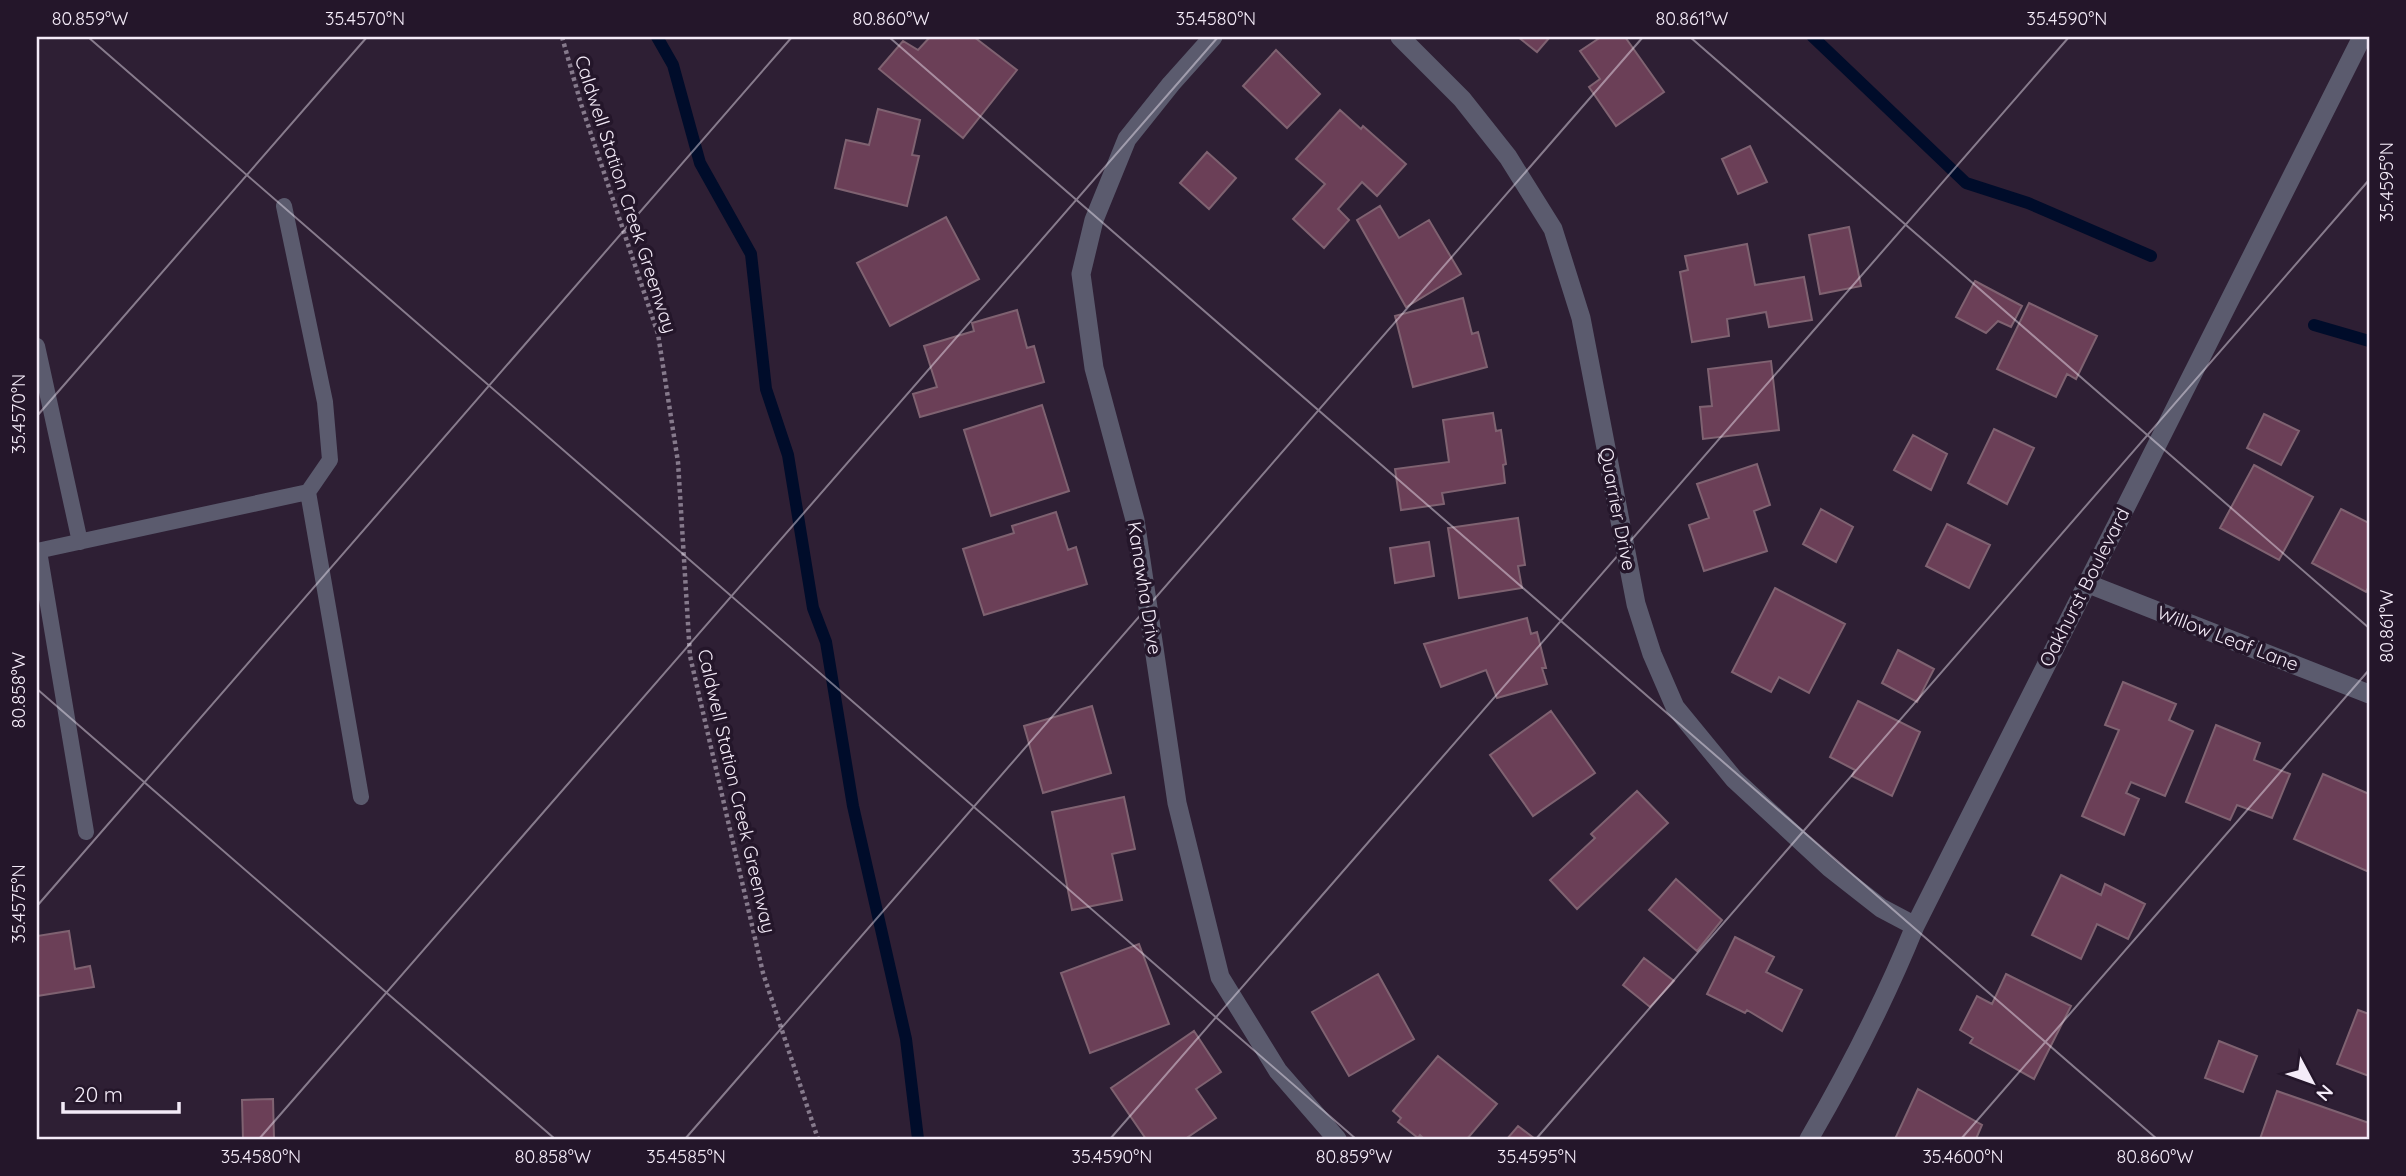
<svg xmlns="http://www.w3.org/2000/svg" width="2406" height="1176" viewBox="0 0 2406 1176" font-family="Quicksand,sans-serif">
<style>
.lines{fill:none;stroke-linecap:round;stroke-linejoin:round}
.stream{stroke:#000c2a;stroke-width:12}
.building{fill:#6b3f57;stroke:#7f6271;stroke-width:2}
.path{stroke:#867a8c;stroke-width:4.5;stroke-dasharray:3.5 3.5;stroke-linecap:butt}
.service{stroke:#5b5b6e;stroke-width:16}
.minor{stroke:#5b5b6e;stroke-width:19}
.ticks{fill:none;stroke:#f4ebf8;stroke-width:2;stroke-opacity:0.45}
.labels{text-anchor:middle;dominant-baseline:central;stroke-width:7;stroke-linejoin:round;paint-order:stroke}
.street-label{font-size:19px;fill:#f4ebf8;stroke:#24162a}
.neatline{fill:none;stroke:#f4ebf8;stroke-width:2.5}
.ticks-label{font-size:18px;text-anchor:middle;fill:#f4ebf8}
</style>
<rect width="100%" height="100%" fill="#2e1f34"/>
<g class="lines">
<path class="stream" d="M657 37 673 65 700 163 751 254 766 389 788 455 813 608 826 642 853 806 906 1039 918 1139
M1813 37 1966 183 2028 203 2151 256
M2314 325 2369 341"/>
</g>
<path class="building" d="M930 37H974L1017 70 963 138 879 69 903 41 918 50Z
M1518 37H1550L1537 52Z
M1601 37H1625L1664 92 1616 126 1589 87 1600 79 1580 51Z
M1276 50 1320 94 1287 128 1243 86Z
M878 109 920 120 912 155 919 156 907 206 835 188 846 140 869 145Z
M1340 110 1361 129 1363 126 1406 164 1377 196 1362 182 1338 209 1349 220 1324 248 1293 219 1325 184 1296 159Z
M1750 146 1767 182 1738 194 1722 159Z
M1207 152 1236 178 1209 209 1180 183Z
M1380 206 1399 238 1429 220 1461 274 1406 307 1357 220Z
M946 217 979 279 890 326 857 263Z
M1849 227 1861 286 1820 294 1809 235Z
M1747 244 1755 285 1804 277 1812 320 1769 327 1766 312 1727 319 1729 336 1692 342 1680 272 1688 270 1685 256Z
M1975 281 2022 306 2011 327 1998 321 1986 333 1956 317Z
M1463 298 1472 334 1478 332 1487 367 1413 387 1395 316Z
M2029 303 2097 336 2076 379 2067 374 2056 397 1997 369Z
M1017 310 1027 348 1034 346 1044 382 920 417 913 394 937 387 924 346 974 331 972 323Z
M1771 361 1779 430 1703 439 1700 407 1712 406 1708 369Z
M1042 405 1069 491 991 516 964 430Z
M1493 413 1496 431 1501 430 1506 464 1503 465 1505 483 1442 493 1444 504 1401 510 1395 469 1449 462 1443 420Z
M2264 414 2299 431 2281 465 2247 448Z
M1994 429 2034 448 2007 504 1968 483Z
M1913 435 1947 454 1931 490 1894 470Z
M1757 464 1770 505 1754 511 1767 551 1704 571 1689 525 1709 518 1697 484Z
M2254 465 2313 497 2279 560 2220 528Z
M1821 509 1853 527 1836 562 1803 544Z
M2341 509 2369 523V586L2366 592 2312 563Z
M1056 512 1068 550 1076 547 1087 584 984 615 963 549 1014 533 1012 526Z
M1518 518 1525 565 1518 566 1522 588 1459 598 1448 528Z
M1947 524 1990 545 1969 588 1926 566Z
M1429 542 1434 576 1395 583 1390 548Z
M1775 588 1845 624 1809 693 1779 677 1771 692 1732 672Z
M1527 618 1531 634 1537 632 1546 668H1542L1547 684 1497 698 1486 670 1441 687 1424 644Z
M1898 650 1934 669 1917 702 1882 683Z
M2123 682 2176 704 2169 720 2193 731 2165 796 2131 782 2126 793 2139 799 2124 835 2082 816 2119 730 2105 725Z
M1858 701 1920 732 1892 796 1852 776 1855 770 1830 757Z
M1092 706 1111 773 1043 793 1024 726Z
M1551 711 1595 773 1533 816 1490 755Z
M2216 725 2260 743 2254 760 2290 774 2272 818 2237 805 2230 820 2186 802Z
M2323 774 2369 794V872L2294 839Z
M1637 791 1668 823 1577 909 1550 880 1595 838 1591 834Z
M1124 797 1135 849 1112 854 1122 900 1072 910 1052 812Z
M2061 875 2101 895 2105 884 2145 904 2128 939 2097 924 2081 959 2032 935Z
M1676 879 1722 920 1697 951 1649 910Z
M69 931 75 969 90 966 94 987 37 996V936Z
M1735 937 1774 957 1766 972 1802 990 1782 1031 1747 1010 1745 1013 1707 994Z
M1139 944 1169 1024 1090 1053 1061 973Z
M1644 958 1674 981 1650 1007 1623 985Z
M1378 974 1414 1039 1349 1076 1312 1012Z
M2006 974 2071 1006 2034 1079 1970 1043 1973 1038 1960 1030 1977 996 1992 1004Z
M2358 1010 2369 1014V1076L2337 1064Z
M1194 1031 1221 1072 1196 1089 1216 1118 1185 1139H1146L1111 1088Z
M2219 1041 2257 1056 2243 1092 2205 1078Z
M1438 1056 1497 1104 1467 1139H1424L1420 1135 1418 1138 1398 1122 1401 1118 1393 1111Z
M1918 1089 1982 1125 1976 1139H1895Z
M2277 1091 2369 1123V1139H2260Z
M273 1099 274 1139H243L242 1100Z
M1518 1126 1535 1139H1507Z"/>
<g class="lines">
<path class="path" d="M562 37 581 104 658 334 678 462 690 656 763 973 818 1139"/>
<path class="service" d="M37 346 80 542
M308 492 361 797
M37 551 308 492 330 460 325 402 284 206
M39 551 86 832"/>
<path class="minor" d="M1213 37 1171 84 1127 139 1094 220 1081 274 1094 368 1135 520 1177 803 1220 977 1278 1071 1337 1139
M1400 37 1462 99 1508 157 1553 229 1581 318 1636 604 1652 654 1675 707 1734 779 1830 868 1881 908 1915 926
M2086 583 2369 694
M1809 1139C1849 1070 1885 1000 1915 926L2362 37"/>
</g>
<path class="ticks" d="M88 37 1356 1139M889 37 2157 1139M1690 37 2369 628M37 416 367 37M37 689 555 1139M37 906 792 37M259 1139 1218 37M685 1139 1643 37M1110 1139 2069 37M1536 1139 2369 180M1961 1139 2369 670"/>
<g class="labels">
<g class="street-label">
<text transform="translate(626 194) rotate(72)">Caldwell Station Creek Greenway</text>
<text transform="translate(1618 509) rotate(79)">Quarrier Drive</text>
<text transform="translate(2084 587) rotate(-63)">Oakhurst Boulevard</text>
<text transform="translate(1145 588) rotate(81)">Kanawha Drive</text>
<text transform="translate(2228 638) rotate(21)">Willow Leaf Lane</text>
<text transform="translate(737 791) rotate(77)">Caldwell Station Creek Greenway</text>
</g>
</g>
<rect width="2406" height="1176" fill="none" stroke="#24162a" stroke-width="77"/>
<g transform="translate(2312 1082) rotate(131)" stroke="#24162a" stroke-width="5" paint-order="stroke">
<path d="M0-5L12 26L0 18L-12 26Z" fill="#f4ebf8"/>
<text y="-10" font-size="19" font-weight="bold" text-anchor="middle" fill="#f4ebf8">N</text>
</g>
<path d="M63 1102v10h116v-10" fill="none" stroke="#f4ebf8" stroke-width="3.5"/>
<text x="74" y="1102" font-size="21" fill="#f4ebf8" stroke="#24162a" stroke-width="5" paint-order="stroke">20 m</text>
<rect x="38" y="38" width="2330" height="1100" class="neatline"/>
<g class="ticks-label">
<text x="90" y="25">80.859°W</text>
<text x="365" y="25">35.4570°N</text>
<text x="891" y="25">80.860°W</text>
<text x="1216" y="25">35.4580°N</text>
<text x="1692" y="25">80.861°W</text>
<text x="2067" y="25">35.4590°N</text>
<text transform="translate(2387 182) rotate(-90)" y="6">35.4595°N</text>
<text transform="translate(19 414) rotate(-90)" y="6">35.4570°N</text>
<text transform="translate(2387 626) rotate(-90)" y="6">80.861°W</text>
<text transform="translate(19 690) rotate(-90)" y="6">80.858°W</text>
<text transform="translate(19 904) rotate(-90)" y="6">35.4575°N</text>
<text x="261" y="1163">35.4580°N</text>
<text x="553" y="1163">80.858°W</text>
<text x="686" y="1163">35.4585°N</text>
<text x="1112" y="1163">35.4590°N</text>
<text x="1354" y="1163">80.859°W</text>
<text x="1537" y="1163">35.4595°N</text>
<text x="1963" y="1163">35.4600°N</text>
<text x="2155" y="1163">80.860°W</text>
</g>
</svg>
